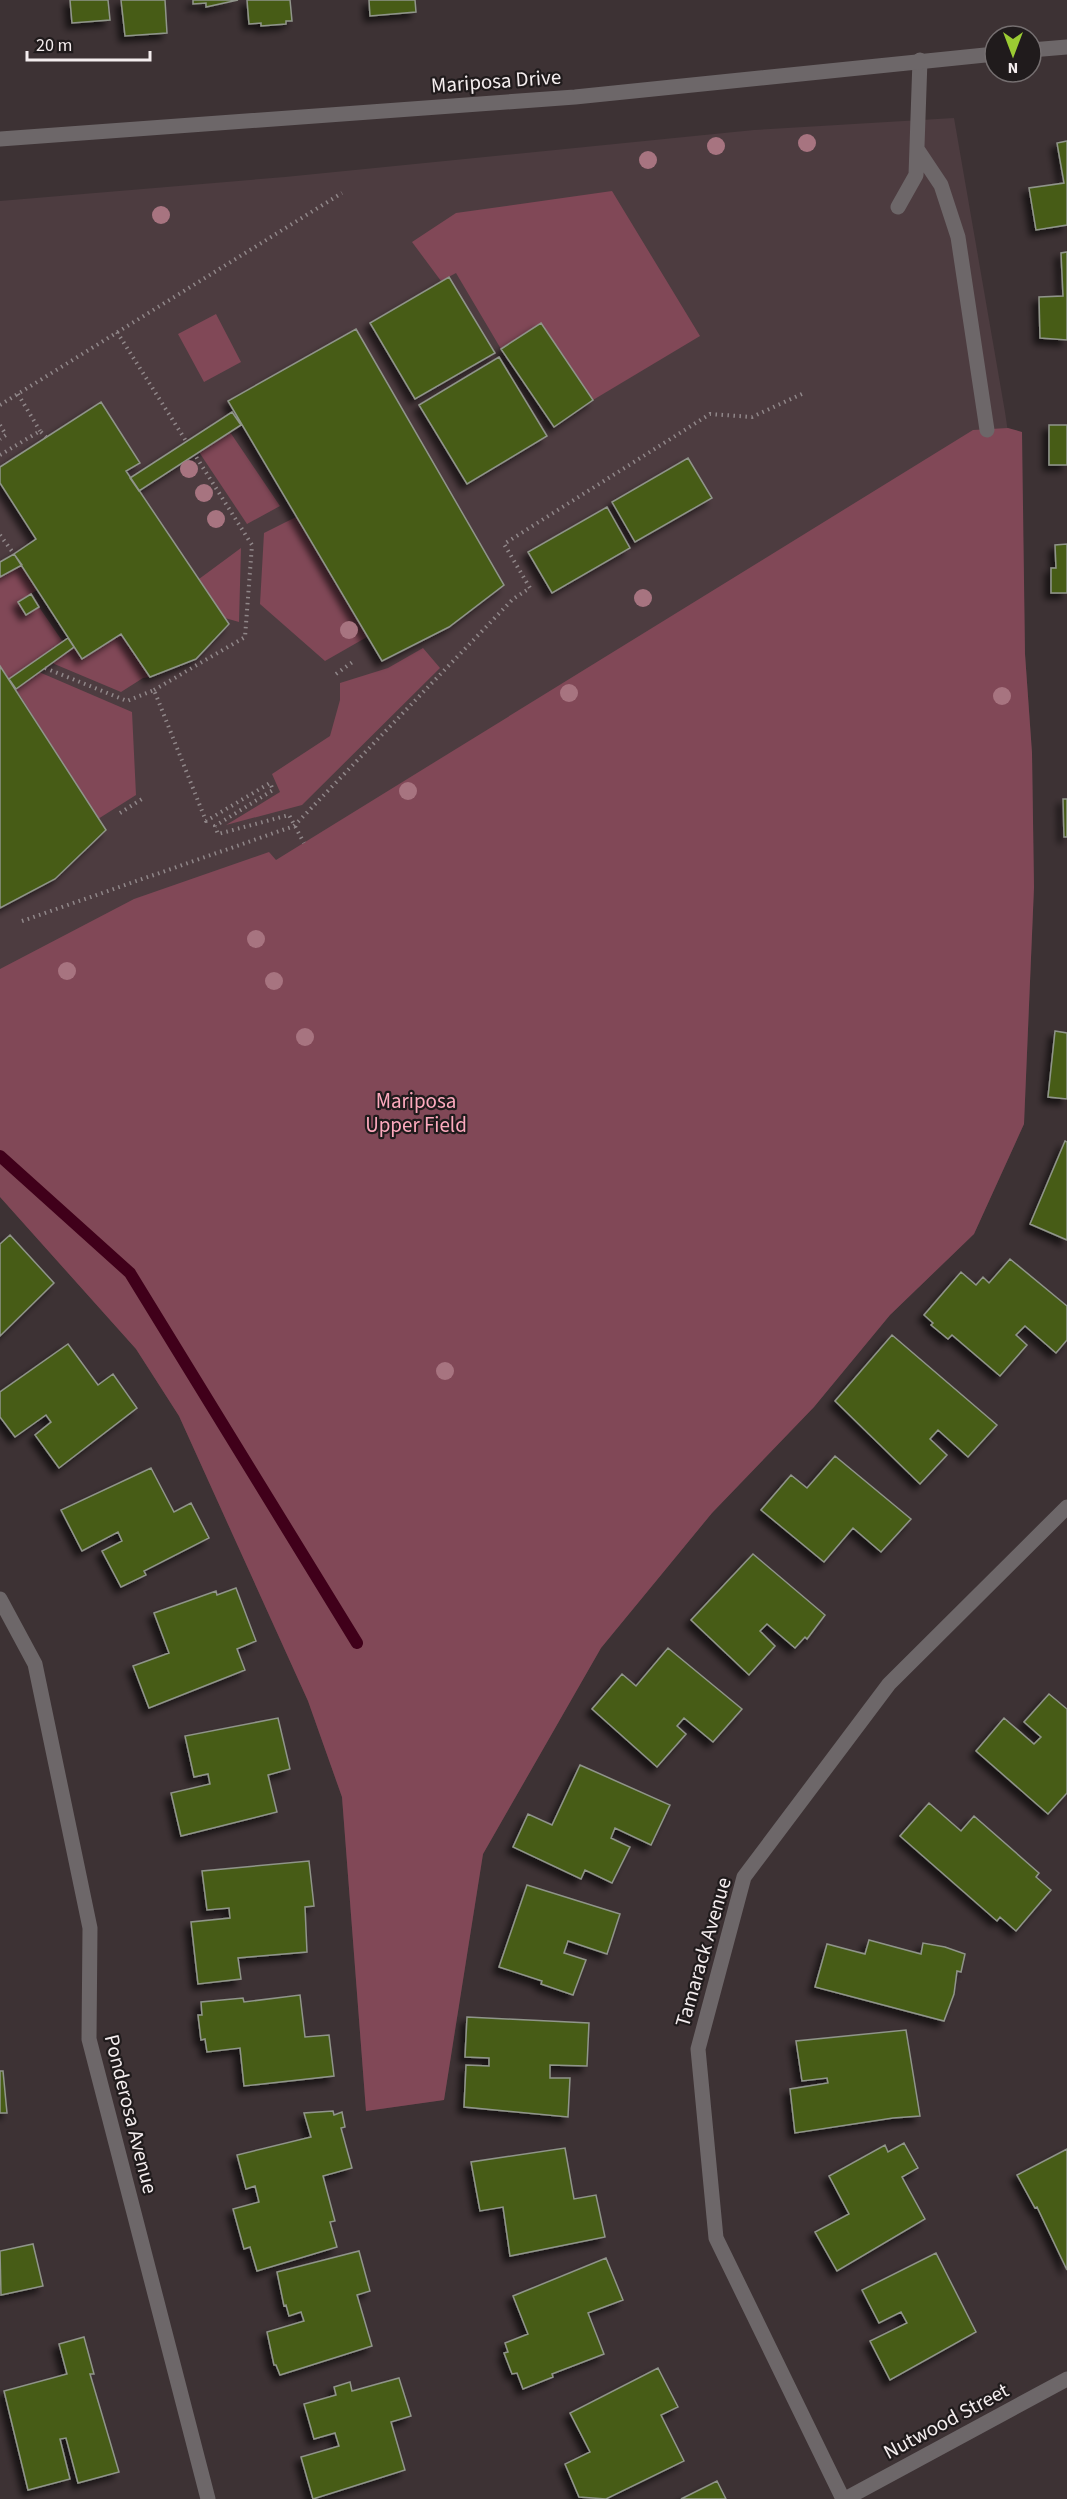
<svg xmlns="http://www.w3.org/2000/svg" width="1067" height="2499" viewBox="0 0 1067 2499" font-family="'Source Sans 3',sans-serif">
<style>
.built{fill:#4d3c40}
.green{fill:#814857}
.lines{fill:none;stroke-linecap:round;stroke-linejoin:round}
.stream{stroke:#40001a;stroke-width:12}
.building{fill:#465c19;stroke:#90958a;stroke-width:1.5;filter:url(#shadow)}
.path{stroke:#908789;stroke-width:4;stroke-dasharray:1.5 4.5;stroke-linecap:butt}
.lane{stroke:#6d6769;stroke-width:15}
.street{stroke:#6d6769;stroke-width:15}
.tree{fill:#a77480}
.labels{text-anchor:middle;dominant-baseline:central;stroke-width:4.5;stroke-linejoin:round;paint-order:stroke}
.street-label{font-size:21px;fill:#f4edee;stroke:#201b1c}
.park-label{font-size:21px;fill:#fdaabe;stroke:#201b1c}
</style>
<defs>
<filter id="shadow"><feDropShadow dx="-5.5" dy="5.5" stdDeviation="3" flood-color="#0009"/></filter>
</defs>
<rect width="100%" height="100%" fill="#3d3234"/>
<path class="built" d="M954 118 1005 412 1023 534 1025 654 1032 753 1034 887 1024 1124 974 1234 890 1315 814 1407 712 1513 601 1648 483 1854 444 2100 366 2111 342 1797 308 1701 179 1416 136 1349 0 1197V201L285 177 754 130Z"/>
<path class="green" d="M612 191 700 336 593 400 541 323 501 349 456 273 441 281 412 242 456 213Z
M216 314 241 362 204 382 178 334Z
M1008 428 1022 432 1025 654 1032 753 1034 887 1024 1124 974 1234 890 1315 814 1407 712 1513 601 1648 483 1854 444 2100 366 2111 342 1797 308 1701 179 1416 136 1349 0 1197V969L134 899 269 852 276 860 973 430Z
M230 432 280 506 247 524 199 452Z
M296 517 367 637 325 661 260 604 264 533Z
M241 548 239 622 225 618 199 579Z
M22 565 37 590 18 602 26 615 39 607 63 642 9 679 0 666V577Z
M121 634 150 677 143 678 121 692 52 663 74 647 83 659Z
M423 648 440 668 302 805 226 825 280 792 272 774 330 736 340 700V683L388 668Z
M39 672 132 712 136 795 98 819 16 689Z"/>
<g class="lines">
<path class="stream" d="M0 1156 130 1273 357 1643"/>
</g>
<path class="building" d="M70 0H108L110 20 72 23Z
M121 0H165L167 33 125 36Z
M193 0H238L206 7V3L193 4Z
M247 0H290L292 21H286V24L261 26V23L249 24Z
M369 0H415L416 12 370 16Z
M1067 141V225L1036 230 1029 188 1064 183 1057 143Z
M1067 252V340L1040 338 1039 297 1063 296 1061 253Z
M449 277 495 353 415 399 370 323Z
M541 323 593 400 554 427 501 349Z
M356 329 504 585 449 627 382 661 228 401Z
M499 357 547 436 467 484 419 405Z
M101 402 140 463 126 471 229 624 196 659 150 677 121 634 82 659 14 554 36 539 0 483V467Z
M232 412 241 425 139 491 130 478Z
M1049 425H1067V465H1049Z
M688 458 712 498 635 542 612 502Z
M607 507 630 548 552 593 528 552Z
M1067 544V593H1051V568H1056L1055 545Z
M14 554 22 565 0 577V562Z
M31 594 39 607 26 615 18 602Z
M68 638 74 647 16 689 9 679Z
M0 666 106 830 55 879 0 908Z
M1063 799H1067V837H1064Z
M1055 1031 1067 1033V1099L1048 1097Z
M1065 1141 1067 1142V1240L1030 1224Z
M10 1235 54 1283 0 1336V1244Z
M1010 1259 1067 1306V1340L1056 1353 1025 1326 1016 1335 1027 1345 1000 1376 952 1335 948 1339 931 1325 933 1323 924 1315 961 1272 976 1285 983 1277 989 1283Z
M892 1335 997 1425 968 1457 938 1430 930 1439 947 1455 920 1484 835 1401Z
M68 1344 98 1385 113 1374 137 1408 59 1468 35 1435 51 1422 46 1415 15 1437 0 1417V1392Z
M835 1456 911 1519 881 1552 853 1528 824 1562 761 1510 791 1475 807 1488Z
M151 1468 174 1512 191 1503 209 1538 144 1571 146 1575 121 1587 102 1551 122 1541 118 1532 82 1551 61 1510Z
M753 1554 825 1615 807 1639 805 1637 795 1648 767 1624 760 1631 775 1646 749 1675 691 1620Z
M236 1588 256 1641 237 1649 245 1670 149 1708 133 1666 169 1653 154 1613 216 1591 217 1595Z
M668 1648 742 1709 713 1742 684 1718 677 1726 686 1734 657 1767 592 1709 622 1674 636 1686Z
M1049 1694 1067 1709V1793L1048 1814 976 1751 1004 1718 1034 1744 1041 1737 1024 1722Z
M278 1718 290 1769 268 1775 277 1812 181 1836 171 1793 210 1784 208 1774 194 1777 185 1736Z
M580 1765 670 1805 651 1845 615 1828 611 1838 630 1847 612 1883 585 1870 581 1879 513 1847 528 1814 552 1825Z
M929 1803 961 1831 974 1816 1039 1873 1036 1877 1051 1890 1016 1931 1000 1917 997 1921 900 1836Z
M309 1861 314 1906 305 1907 307 1952 238 1958 241 1979 198 1984 191 1922 230 1918 229 1908 207 1910 202 1871Z
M527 1885 620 1914 607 1954 568 1941 564 1953 586 1960 573 1995 541 1984 542 1981 499 1967Z
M869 1940 921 1954 923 1943 945 1947 965 1954 961 1972 957 1971 954 1994 944 2021 815 1987 827 1944 865 1954Z
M300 1995 305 2037 329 2035 334 2076 244 2086 240 2048 207 2052 205 2039 201 2040 198 2015H202L201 2002 243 1998 244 2002Z
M467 2017 589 2023 587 2066 550 2065V2078H570L568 2117 464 2107 466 2065 489 2066V2058L465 2057Z
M906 2030 920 2116 893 2118 795 2133 790 2089 828 2083 827 2078 802 2081 796 2041Z
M0 2071H3L7 2113H0Z
M333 2111 334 2115 342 2112 345 2127 341 2128 352 2168 323 2176 335 2221 330 2222 337 2247 257 2271 250 2247 244 2249 233 2209 259 2202 255 2186 246 2189 237 2155 311 2137 304 2113Z
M904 2143 918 2168 902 2177 925 2219 837 2271 815 2232 849 2214 829 2176 885 2145 888 2152Z
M565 2148 574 2199 596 2195 605 2237 510 2256 503 2207 480 2211 471 2162Z
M1067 2149V2270L1037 2207 1035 2208 1017 2175Z
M33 2244 43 2286 1 2295 0 2251Z
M359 2251 370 2291 357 2295 372 2346 280 2375 276 2365H274L267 2332 304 2321 301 2312 289 2316 286 2305 284 2306 277 2272Z
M936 2253 976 2332 890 2380 870 2341 907 2323 901 2312 879 2323 862 2290Z
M606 2258 623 2300 588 2313 604 2354 552 2374 553 2377 523 2389 517 2373 512 2374 504 2353 508 2352 505 2343 528 2334 513 2296Z
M84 2337 94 2374H90L119 2472 78 2483 66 2438 60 2439 70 2479 28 2490 4 2391 67 2374 59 2344Z
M658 2368 678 2407 661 2415 684 2461 606 2499 579 2497 565 2464 590 2452 570 2413Z
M399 2378 411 2416 391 2422 405 2470 313 2499 301 2457 339 2446 335 2433 314 2439 304 2404 336 2395 334 2387 350 2382 352 2391Z
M717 2481 726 2499H681Z"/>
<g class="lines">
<path class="path" d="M117 332 186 441
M18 394 40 431
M0 405 342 193
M0 425 6 435 0 439
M0 455 40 431 46 437
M0 535 14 554
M45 668 127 701 154 690 206 821 270 783 273 790 215 826 218 834 289 815 304 843
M336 674 354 661
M154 690 245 637 252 545 195 455
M120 813 142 799
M22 921 294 826 513 599 530 588 504 544 710 414 752 417 804 393"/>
<path class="lane" d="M917 149 941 185 958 237 987 430
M898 207 916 175 920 60"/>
<path class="street" d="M1031 50 1067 47
M0 139 575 97 995 54
M0 1599 35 1664 90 1928 89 2039 208 2499
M843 2499 716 2238 698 2049 744 1877 889 1684 1067 1507
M845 2499 1067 2379"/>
</g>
<g class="tree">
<circle cx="807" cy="143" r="9"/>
<circle cx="716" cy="146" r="9"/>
<circle cx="648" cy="160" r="9"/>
<circle cx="161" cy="215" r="9"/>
<circle cx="189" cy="469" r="9"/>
<circle cx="204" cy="493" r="9"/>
<circle cx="216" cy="519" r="9"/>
<circle cx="643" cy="598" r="9"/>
<circle cx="349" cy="630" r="9"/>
<circle cx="569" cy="693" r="9"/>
<circle cx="1002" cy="696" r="9"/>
<circle cx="408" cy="791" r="9"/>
<circle cx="256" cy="939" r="9"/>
<circle cx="67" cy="971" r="9"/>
<circle cx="274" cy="981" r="9"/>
<circle cx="305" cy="1037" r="9"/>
<circle cx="445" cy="1371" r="9"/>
</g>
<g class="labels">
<g class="street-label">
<text transform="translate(496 81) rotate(-4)">Mariposa Drive</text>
<text transform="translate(703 1952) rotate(-74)">Tamarack Avenue</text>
<text transform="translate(131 2114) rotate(76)">Ponderosa Avenue</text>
<text transform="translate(946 2421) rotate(-28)">Nutwood Street</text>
</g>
<g class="park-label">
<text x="416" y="1101">Mariposa<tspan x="416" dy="24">Upper Field</tspan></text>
</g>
</g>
<g transform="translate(1013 54) rotate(180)"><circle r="28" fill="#201b1c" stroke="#756f70" stroke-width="1.5"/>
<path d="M0-4.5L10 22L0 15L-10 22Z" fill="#9bcb33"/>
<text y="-9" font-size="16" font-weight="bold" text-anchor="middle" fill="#f4edee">N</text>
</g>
<path d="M27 51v9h123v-9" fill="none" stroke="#f4edee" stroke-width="3"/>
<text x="36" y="51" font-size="18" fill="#f4edee" stroke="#201b1c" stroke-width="4.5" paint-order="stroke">20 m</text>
</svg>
